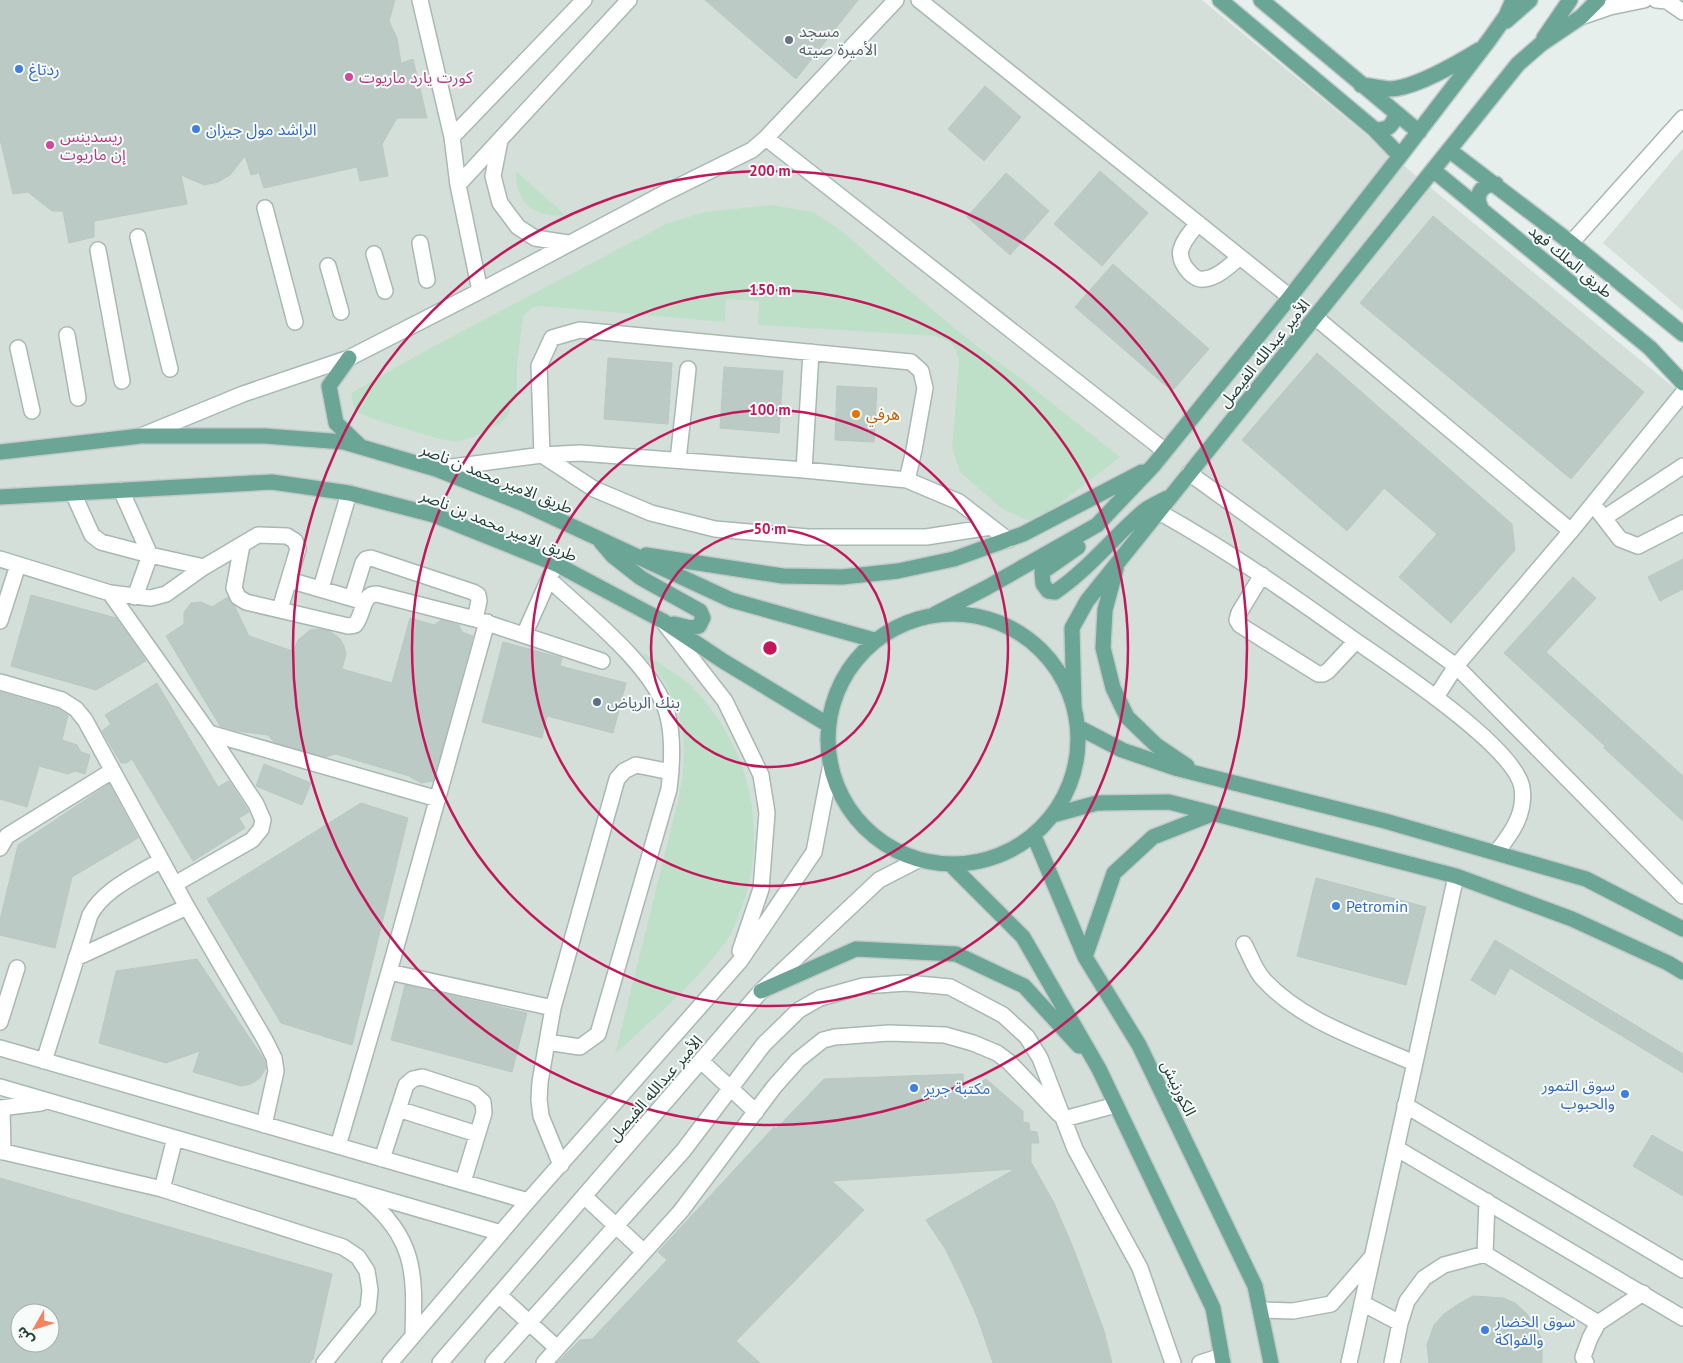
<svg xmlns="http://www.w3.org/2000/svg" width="1683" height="1363" viewBox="0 0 1683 1363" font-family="'PT Sans','Noto Sans Arabic',sans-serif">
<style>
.built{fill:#d4dfda;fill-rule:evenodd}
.grass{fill:#bfe0c8}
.building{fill:#bbcac4;stroke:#b8c9c2;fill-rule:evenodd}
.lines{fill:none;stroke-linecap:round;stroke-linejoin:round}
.minor-casing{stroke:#a8b8b2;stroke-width:18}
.major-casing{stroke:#c2cac8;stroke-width:18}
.minor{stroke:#fff;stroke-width:15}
.major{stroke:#6aa596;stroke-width:15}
.ring{fill:none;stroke:#c2185b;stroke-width:2.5}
.worship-dot{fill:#6b7280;stroke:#f7fbf9;stroke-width:2}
.shop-dot{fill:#3f7fe0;stroke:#f7fbf9;stroke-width:2}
.hotel-dot{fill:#d1479c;stroke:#f7fbf9;stroke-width:2}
.food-dot{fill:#e8710a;stroke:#f7fbf9;stroke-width:2}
.service-dot{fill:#5c6f8a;stroke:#f7fbf9;stroke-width:2}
.labels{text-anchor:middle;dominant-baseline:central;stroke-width:4;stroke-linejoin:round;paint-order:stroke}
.worship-label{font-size:16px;fill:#5b616d;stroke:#f7fbf9;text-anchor:start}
.shop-label{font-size:16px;fill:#366cbe;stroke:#f7fbf9;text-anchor:start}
.hotel-label{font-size:16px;fill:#b23c85;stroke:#f7fbf9;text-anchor:start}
.street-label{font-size:16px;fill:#24423a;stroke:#f7fbf9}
.food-label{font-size:16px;fill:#c56008;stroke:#f7fbf9;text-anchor:start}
.service-label{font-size:16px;fill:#4e5e75;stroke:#f7fbf9;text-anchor:start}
.centre{fill:#c2185b;stroke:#f7fbf9;stroke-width:2.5}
.ring-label{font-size:15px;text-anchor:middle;font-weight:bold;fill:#c2185b;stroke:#f7fbf9;stroke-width:4;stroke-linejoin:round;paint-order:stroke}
</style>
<rect width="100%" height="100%" fill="#e6efeb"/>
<path class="built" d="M0 0H1202L1683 395V1363H0ZM20 1313H50V1343H20Z
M1683 148V311L1603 243Z"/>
<path class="grass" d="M516 171 565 215C536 219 514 202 516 171Z
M771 205 813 212 842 231 896 279 975 345 1023 380 1120 457 1036 522 1025 519 1001 508 960 472 952 448 959 362C956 344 952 341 935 336L758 325 759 301 726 299 725 322 541 306 531 308 523 317 517 366V389L507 417 499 424 473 437 457 442 439 439 370 418 355 411 351 393 434 346 666 224 704 212Z
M640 651C656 662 676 672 690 685 751 744 772 838 738 916 736 923 733 931 729 937 725 944 718 951 713 958 684 993 649 1023 615 1054L679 797C687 754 687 725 666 685 660 673 648 662 640 651Z"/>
<path class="building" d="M0 0H395L389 21 397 38 401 63 413 59 427 118H397L382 144 388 176 360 181 357 167 264 188 259 173 251 175 245 156 230 175 218 182 204 185 181 175 187 204 94 221V237L69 243 63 211H52L28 192 13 194 0 139Z
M705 0H858L796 79Z
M985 86 1021 117 984 161 948 129Z
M1100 171 1148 213 1102 266 1054 224Z
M1006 173 1049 211 1010 255 967 217Z
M1433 216 1644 392 1571 479 1360 303Z
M1113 264 1209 349 1172 391 1075 307Z
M1317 353 1512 524 1515 550 1451 623 1399 577 1437 534 1384 488 1347 531 1242 440Z
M608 358 672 363 668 424 604 419Z
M724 367 783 371 779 433 720 428Z
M837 386 877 388 874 442 835 440Z
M1683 559V589L1660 601 1648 577Z
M1573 577 1596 598 1546 652 1683 776V821L1604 748 1605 746 1504 653Z
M31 595 116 618 146 661 96 690 11 666Z
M228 597 234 605 249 636 293 651 298 640 310 630 319 629 330 631 340 639 344 646 346 654 342 669 392 683 410 618 434 625 441 620 459 625 462 632 473 636 433 781 421 783 409 776 336 754 325 757 274 742 268 735 237 731 220 726 166 636 184 624V612L191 603 201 602 212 607Z
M503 642 562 658 560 666 626 683 613 733 547 716 542 738 482 722Z
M157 683 218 787 229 781 249 812 239 818 245 828 193 861 132 759 126 763H121L102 731 111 724 105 715Z
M0 692 58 709 68 715 62 740 77 745 81 752 90 755 85 774 75 771 68 774 39 766 27 807 0 799Z
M264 764 311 783 302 805 256 786Z
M109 784 138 838 72 877 55 948 0 935V920L18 845Z
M361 803 408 818 352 1045 281 1023 207 899Z
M1316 878 1426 907 1406 985 1297 956Z
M1495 940 1683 1054V1073L1510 968 1495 995 1471 980Z
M197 959 265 1061 266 1068 260 1078 251 1084 241 1086 193 1072 200 1051 166 1063 99 1043 116 971Z
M405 985 527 1013 512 1072 391 1040Z
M963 1074 964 1091 986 1079 1023 1111V1122L1029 1123 1030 1131 1037 1132 1039 1143H1031V1162L1054 1203 1074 1250 1104 1331 1112 1363H993L978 1319 963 1285 946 1250 926 1220 1015 1169 832 1181 864 1210 736 1341 760 1363H557L580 1340 592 1339 650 1278 667 1260 658 1252 774 1127 776 1129 824 1079Z
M1652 1135 1683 1153V1196L1633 1166Z
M0 1178 332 1274 313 1359 309 1363H0ZM20 1313H50V1343H20Z
M1473 1296 1503 1298 1515 1303 1526 1313 1536 1326 1542 1341V1363H1429L1427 1345 1434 1325 1444 1314 1460 1303Z"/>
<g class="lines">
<g class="minor-casing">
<path id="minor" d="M420 0 452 137 458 185 480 291
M919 0 1290 297
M1656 0 1667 1 1683 12
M1581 17 1610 7 1644 0
M452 137 584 0
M766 138 1165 451
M500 140 493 176 500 203 518 227 535 238 568 243
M458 185 629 0
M265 208 295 322
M1198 223C1184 241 1171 253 1190 273 1194 277 1199 280 1204 279 1218 278 1230 265 1240 257
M138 237 170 369
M420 243 427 280
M1571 243 1683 118
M98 250 122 381
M374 254 385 291
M328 266 341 312
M1315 317 1571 531
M67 335 78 398
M18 348 32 411
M141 436 243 394 349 358 480 291 661 195 752 150 766 138 896 0
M678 460 688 369
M436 469 542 455 580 453 804 470 907 480 959 502 1008 540
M804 470 811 352
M1189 473 1456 666 1683 896
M907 480 914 450 925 388 921 371 911 362 580 330 552 338 539 366 542 455 594 489 651 513 715 529 808 537H926L991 527
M121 490 150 555 204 567 258 535 287 536 295 541 298 549 280 609
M73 493 92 535 101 542 150 555 135 597
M1593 504 1620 539 1638 546 1683 523
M1159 512C1227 550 1290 594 1353 639 1389 664 1516 747 1522 788 1526 814 1511 834 1496 853
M1604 518 1683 466
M242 545 234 588 238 597 246 602 348 626 355 625C364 614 362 593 377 594L475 619 602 661
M0 559 110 593 151 598 166 594 204 567
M1262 575 1239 613 1237 620 1240 625 1318 674H1323L1328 671 1356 641
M289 580 361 601
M321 588 349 493
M110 593 209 733 256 804 263 820 261 829 252 840 175 884
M352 598 363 563 366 559 371 558 473 592 478 595 479 601 475 619
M0 621 18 565
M665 624 725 701 761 775 767 813 761 889 740 951
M524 635 553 570
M0 682 62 700 76 709 85 720 187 907 265 1040 274 1058 276 1071 264 1125
M1436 697 1456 666 1571 531 1683 393
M209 733 438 799
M0 848 7 836 112 771
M1244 944C1250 955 1255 971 1264 980 1303 1022 1363 1040 1414 1063
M76 958 187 907
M389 972 553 1008
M0 1022 17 968
M547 1042 580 1047 598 1034 669 789C672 765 674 737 667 713 653 665 585 613 549 579
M0 1048 528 1201
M44 1061 90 915C104 889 136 876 161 860
M701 1061 756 1112
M0 1087 501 1233
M1405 1105 1683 1270
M0 1108 41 1103
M2 1108 3 1152
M398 1109 477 1134
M1064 1119 1116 1105
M338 1146 389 972 487 622
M1396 1148 1683 1318
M0 1151 162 1189 343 1247 358 1257 367 1271 370 1290 368 1309 324 1363
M382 1159 406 1085 413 1079 422 1077 474 1094 483 1102 484 1113 463 1182
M561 1165 541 1116 539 1100 540 1082 553 1008 617 779 624 771 636 765 671 772
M162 1189 175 1138
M362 1194C416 1239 415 1271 413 1336
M584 1196 644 1252
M1487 1201 1485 1254 1598 1323 1643 1293
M499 1295 557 1348
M1362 1303 1400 1323 1392 1363
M1260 1310 1293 1311 1331 1304 1371 1258
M1400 1323 1407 1301 1424 1278 1444 1265 1485 1254
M390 1363 528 1201 740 961 814 852 830 769
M440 1363 761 991 879 880 918 860
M493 1363 683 1151 764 1044 799 1010 820 998 863 986 906 983 950 987 1003 1015 1027 1037 1040 1058 1075 1149 1140 1268 1173 1363
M544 1363 681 1211 774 1087 798 1060 823 1040 835 1037 889 1033 945 1035 973 1043 997 1053 1009 1062 1059 1114
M1200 1363 1222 1356
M1349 1363 1456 876
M1586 1363 1583 1357 1590 1338 1598 1323"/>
</g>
<g class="major-casing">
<path id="major" d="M1220 0 1374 129 1400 156
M1261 0 1419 132
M1506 21 1530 0
M1544 38 1570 0
M1361 85C1370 86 1380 88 1389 89 1413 89 1458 63 1479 50
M1374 129C1387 132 1395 125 1395 112
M1449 150 1571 243 1683 334
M1433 170 1650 348 1683 383
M1481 208C1474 196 1481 184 1496 184
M349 358 329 386 336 423 360 446
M0 452 141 436H265L344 442 436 469 524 504 731 600 874 640
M0 497 272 482 349 493 434 515 556 564 663 621 723 661 827 724
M601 542 613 556 641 578 700 611 703 618 699 626 691 628 674 624
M1078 547 1042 572 1043 584 1048 591 1055 592C1089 569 1113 537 1144 511 1150 506 1160 502 1167 498
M646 555 783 576 842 577 898 571 954 559 1023 534 1142 472
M1116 569 1105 610 1103 648 1113 688 1127 717 1156 745 1187 766
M828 739a125 125 0 1 1 250 0a125 125 0 1 1-250 0Z
M935 614 986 588 1097 525 1153 466 1290 297 1400 156 1489 40 1506 16 1513 0
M1074 707 1072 628 1087 601 1518 64 1541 44 1581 17 1598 0
M1078 727 1122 750 1175 768 1385 821 1586 879 1683 929
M1053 815 1097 803 1169 802 1456 876 1572 919 1668 963 1683 972
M1034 836 1085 957 1139 1045 1255 1286 1271 1363
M951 865 1023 937 1099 1069 1213 1308 1223 1363
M1085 957 1114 873 1153 837 1212 814
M761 991 856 949 956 954 1024 986 1079 1046"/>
</g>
<use href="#minor" class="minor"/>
<use href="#major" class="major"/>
</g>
<g class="ring">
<circle cx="770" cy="648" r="119"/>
<circle cx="770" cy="648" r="238"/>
<circle cx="770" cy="648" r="358"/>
<circle cx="770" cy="648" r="477"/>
</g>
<circle class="worship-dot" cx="789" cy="40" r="5"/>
<g class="shop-dot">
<circle cx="19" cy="69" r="5"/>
<circle cx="196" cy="129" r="5"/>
<circle cx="1336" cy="906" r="5"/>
<circle cx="914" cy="1088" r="5"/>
<circle cx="1625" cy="1094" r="5"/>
<circle cx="1485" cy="1330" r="5"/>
</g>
<g class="hotel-dot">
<circle cx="349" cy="77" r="5"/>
<circle cx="50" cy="145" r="5"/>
</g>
<circle class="food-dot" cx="856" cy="414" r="5"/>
<circle class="service-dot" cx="597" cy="702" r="5"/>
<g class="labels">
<g class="worship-label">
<text x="799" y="31">مسجد<tspan x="799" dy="18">الأميرة صيته</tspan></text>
</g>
<g class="shop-label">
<text x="29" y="69">ردتاغ</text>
<text x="206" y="129">الراشد مول جيزان</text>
<text x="1346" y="906">Petromin</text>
<text x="1615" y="1085" text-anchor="end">سوق التمور<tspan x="1615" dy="18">والحبوب</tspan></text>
<text x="924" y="1088">مكتبة جرير</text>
<text x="1495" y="1321">سوق الخضار<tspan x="1495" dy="18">والفواكة</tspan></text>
</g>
<g class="hotel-label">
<text x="359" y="77">كورت يارد ماريوت</text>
<text x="60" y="136">ريسدينس<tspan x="60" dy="18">إن ماريوت</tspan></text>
</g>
<g class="street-label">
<text transform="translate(1571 261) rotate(40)">طريق الملك فهد</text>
<text transform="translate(1264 353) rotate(-51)">الأمير عبدالله الفيصل</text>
<text transform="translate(497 478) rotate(22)">طريق الامير محمد ن ناصر</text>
<text transform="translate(499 525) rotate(22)">طريق الامير محمد بن ناصر</text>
<text transform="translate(655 1088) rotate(-49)">الأمير عبدالله الفيصل</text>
<text transform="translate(1179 1088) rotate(64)">الكورنيش</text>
</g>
<g class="food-label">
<text x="866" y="414">هرفي</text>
</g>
<g class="service-label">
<text x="607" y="702">بنك الرياض</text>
</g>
</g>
<circle cx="770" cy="648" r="8" class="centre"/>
<g class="ring-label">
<text x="770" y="176">200 m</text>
<text x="770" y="295">150 m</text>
<text x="770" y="415">100 m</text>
<text x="770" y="534">50 m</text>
</g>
<g transform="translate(35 1328) rotate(231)"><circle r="24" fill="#f7fbf9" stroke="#a3b1ad"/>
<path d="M0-4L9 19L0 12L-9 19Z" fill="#f4845f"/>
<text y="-8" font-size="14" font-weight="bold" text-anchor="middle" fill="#24423a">ش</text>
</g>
</svg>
